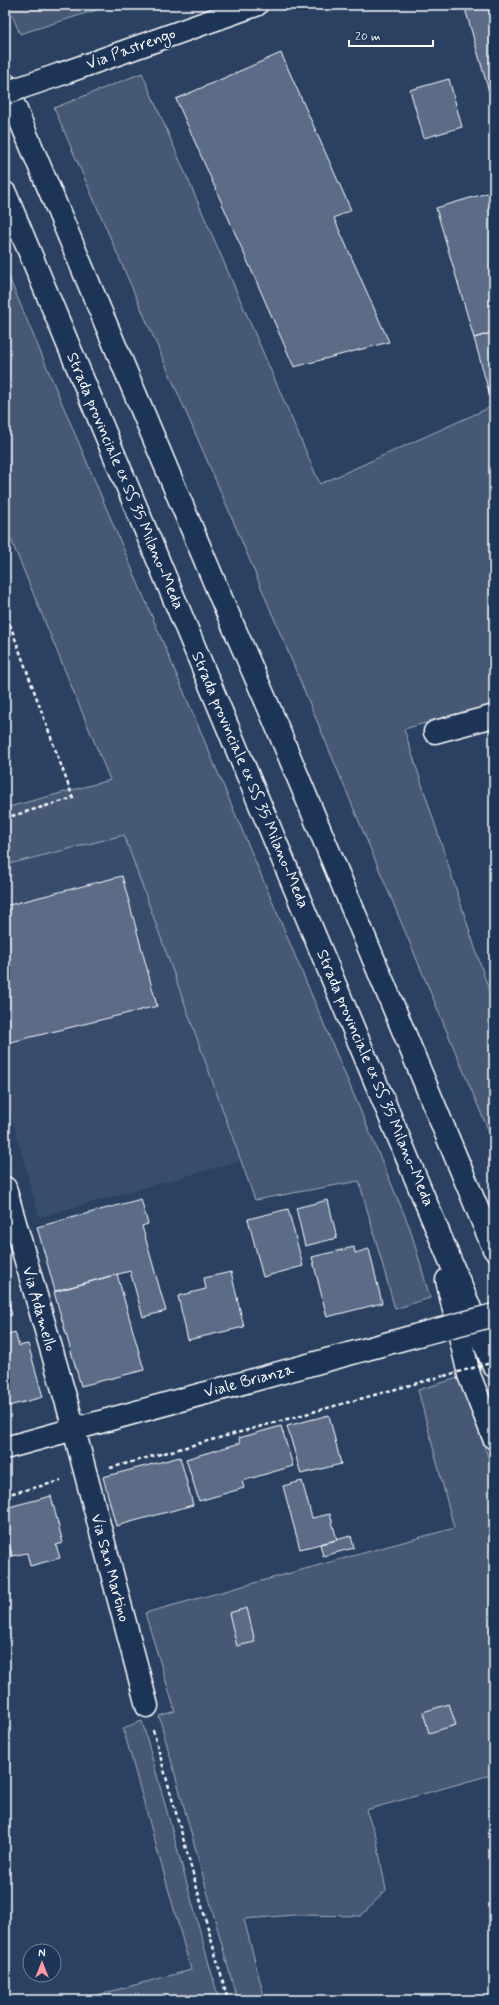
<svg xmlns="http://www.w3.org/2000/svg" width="499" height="2005" viewBox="0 0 499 2005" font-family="Mynerve,sans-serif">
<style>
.built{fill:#394e6c}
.green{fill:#465975;stroke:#a2acba}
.building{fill:#5b6c86;stroke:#fff}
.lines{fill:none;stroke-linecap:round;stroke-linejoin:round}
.street-casing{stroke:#fff;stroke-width:25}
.secondary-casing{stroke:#fff;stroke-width:25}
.highway-casing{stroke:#fff;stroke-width:25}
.path{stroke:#fff;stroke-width:2.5;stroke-dasharray:4 3;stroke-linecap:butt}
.street{stroke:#1d3557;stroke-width:22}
.secondary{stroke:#1d3557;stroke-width:22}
.highway{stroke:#1d3557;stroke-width:22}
.secondary-bridge-casing{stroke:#fff;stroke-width:25;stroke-linecap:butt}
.path-bridge{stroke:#fff;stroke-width:2.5;stroke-dasharray:4 3;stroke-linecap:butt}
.secondary-bridge{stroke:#1d3557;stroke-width:22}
.labels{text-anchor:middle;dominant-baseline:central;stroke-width:3;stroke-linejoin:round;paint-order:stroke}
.street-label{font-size:16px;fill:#fff;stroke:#1d3557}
</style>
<rect width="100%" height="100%" fill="#2a4161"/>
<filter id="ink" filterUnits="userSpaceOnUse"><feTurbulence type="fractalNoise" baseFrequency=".025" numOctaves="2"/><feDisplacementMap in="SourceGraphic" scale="8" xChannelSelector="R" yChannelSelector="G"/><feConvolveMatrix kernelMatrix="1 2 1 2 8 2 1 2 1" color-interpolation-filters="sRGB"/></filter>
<g filter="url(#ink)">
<path class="built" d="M124 835 240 1161 39 1217 5 1092V866Z"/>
<path class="green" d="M8 5H112L20 34Z
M142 73 320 484 493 406 494 704 404 729 494 1006V1144L232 518 54 108Z
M5 268 410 1228 430 1298 395 1309 359 1181 255 1200 124 835 5 865V808L110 780 5 525Z
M458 1378 494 1472V1774L366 1810 376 1836 386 1890 361 1916 295 1915 244 1919 265 2000H237L159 1716 175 1711 145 1613 454 1528 418 1390Z
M142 1721 219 2000H78L191 1970 123 1728Z"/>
<path class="building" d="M464 5H494V109Z
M281 53 351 210 334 218 389 342 294 367 176 99Z
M449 79 462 127 424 138 410 90Z
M494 191V332L474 338 436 208Z
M494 332V403H492L474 338Z
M122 876 157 1006 7 1043 5 1037V906Z
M141 1199 148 1224 142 1226 166 1311 143 1317 130 1271 55 1291 37 1227Z
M328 1200 337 1238 305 1246 296 1208Z
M288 1209 303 1266 263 1277 248 1219Z
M354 1247 355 1253 369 1249 382 1303 327 1317 312 1257Z
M231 1272 244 1327 188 1340 178 1296 206 1289 204 1278Z
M117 1274 144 1370 81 1386 54 1292Z
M5 1290 12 1315 5 1317Z
M15 1332 19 1346 28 1344 43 1397 5 1407V1335Z
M329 1415 341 1464 301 1474 287 1426Z
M281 1426 293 1466 242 1481 244 1488 199 1501 186 1459 240 1443 239 1438Z
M180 1457 193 1505 116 1526 103 1477Z
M302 1481 312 1518 330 1514 337 1540 300 1549 283 1486Z
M51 1496 63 1543 56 1545 60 1558 30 1566 27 1553 12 1556 5 1527V1508Z
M5 1527 12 1556 5 1558Z
M351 1536 354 1548 323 1556 320 1544Z
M247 1608 255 1642 237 1646 229 1613Z
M449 1704 456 1725 429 1733 423 1712Z"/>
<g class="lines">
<g class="street-casing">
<path id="street" d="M435 732 494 716
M5 1188 68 1407 147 1706"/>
</g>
<g class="secondary-casing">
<path id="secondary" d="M61 74 256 5
M5 1448 418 1335"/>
</g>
<g class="highway-casing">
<path id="highway" d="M5 84 221 598 270 710 494 1249
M5 193 494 1366
M447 1280 469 1375 494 1438"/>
</g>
<path class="path" d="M5 611 73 798 5 818
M110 1468 443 1376
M5 1495 61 1481
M153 1730 228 2000"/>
<use href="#street" class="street"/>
<use href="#secondary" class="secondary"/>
<use href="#highway" class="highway"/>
<g class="secondary-bridge-casing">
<path id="secondary-bridge" d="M5 93 61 74
M418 1335 494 1315"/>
</g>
<path class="path-bridge" d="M444 1376 494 1362"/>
<use href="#secondary-bridge" class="secondary-bridge"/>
</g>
</g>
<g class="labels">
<g class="street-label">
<text transform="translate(131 49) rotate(-20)">Via Pastrengo</text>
<text transform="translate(125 481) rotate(67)">Strada provinciale ex SS 35 Milano-Meda</text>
<text transform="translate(250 780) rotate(67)">Strada provinciale ex SS 35 Milano-Meda</text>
<text transform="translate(375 1078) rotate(67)">Strada provinciale ex SS 35 Milano-Meda</text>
<text transform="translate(39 1309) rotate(74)">Via Adamello</text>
<text transform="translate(249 1381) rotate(-15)">Viale Brianza</text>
<text transform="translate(110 1568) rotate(75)">Via San Martino</text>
</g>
</g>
<rect width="499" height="2005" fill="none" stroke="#1d3557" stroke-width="20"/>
<rect x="10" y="10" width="479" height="1985" fill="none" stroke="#fff" stroke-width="1.5" filter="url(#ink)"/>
<g transform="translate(42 1963)"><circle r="19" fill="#1d3557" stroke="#77869a"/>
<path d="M0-3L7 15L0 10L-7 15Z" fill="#ff9aa2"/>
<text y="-6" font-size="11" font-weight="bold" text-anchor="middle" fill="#ffffff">N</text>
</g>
<path d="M349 40v6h84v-6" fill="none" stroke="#ffffff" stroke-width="2"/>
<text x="355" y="40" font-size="12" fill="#ffffff" stroke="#1d3557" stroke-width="3" paint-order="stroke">20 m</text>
</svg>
